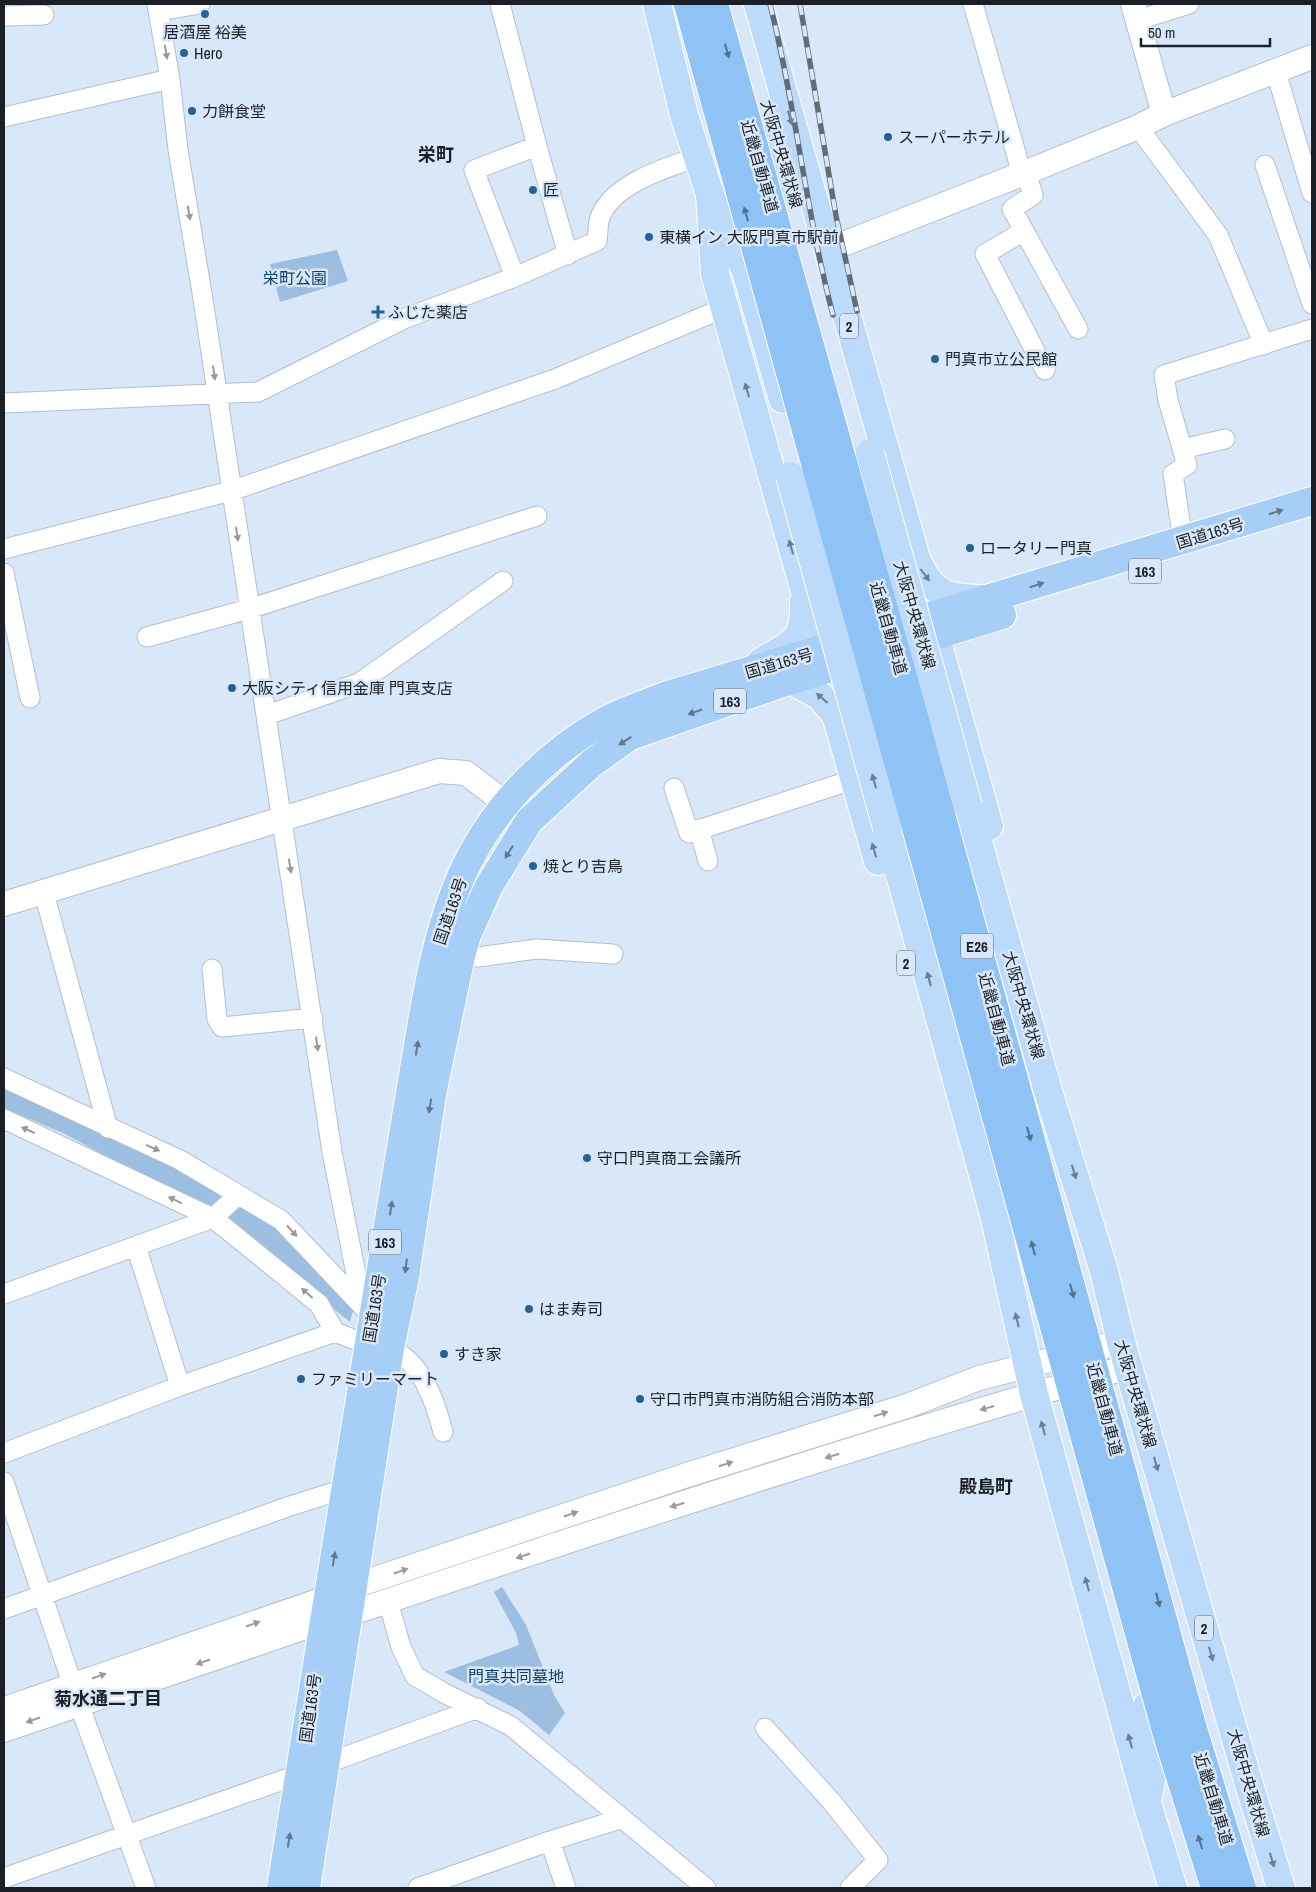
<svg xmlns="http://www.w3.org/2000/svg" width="1316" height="1892" viewBox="0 0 1316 1892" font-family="'Archivo Narrow','Noto Sans JP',sans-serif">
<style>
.green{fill:#9cbee0}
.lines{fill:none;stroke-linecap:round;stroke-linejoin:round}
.minor-casing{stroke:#b1c0cf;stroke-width:21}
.tertiary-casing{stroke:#b1c0cf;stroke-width:26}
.primary-casing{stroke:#fff;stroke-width:30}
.trunk-casing{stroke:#fff;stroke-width:30}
.minor{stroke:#fff;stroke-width:19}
.tertiary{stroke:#fff;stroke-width:24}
.primary{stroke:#bcdaf9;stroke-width:28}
.trunk{stroke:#a6cef7;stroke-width:28}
.rail-casing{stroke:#636c75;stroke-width:5.5}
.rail{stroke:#d9e8f8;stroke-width:4;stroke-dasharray:11;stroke-linecap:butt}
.primary-bridge-casing{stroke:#fff;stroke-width:30;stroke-linecap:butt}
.motorway-bridge-casing{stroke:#fff;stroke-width:30;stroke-linecap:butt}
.primary-bridge{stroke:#bcdaf9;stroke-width:28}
.motorway-bridge{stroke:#8fc2f5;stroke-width:28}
.oneway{fill:#54718d}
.oneway2{fill:#989b9d}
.oneway3{fill:#6b7d8f}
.oneway4{fill:#60778e}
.poi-dot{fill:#246399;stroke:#d9e8f8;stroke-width:2}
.labels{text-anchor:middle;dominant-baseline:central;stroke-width:5;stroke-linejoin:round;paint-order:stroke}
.shield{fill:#d9e8f8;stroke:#535c64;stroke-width:1}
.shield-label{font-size:15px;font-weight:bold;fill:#1a2025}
.poi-label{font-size:16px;fill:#1a2025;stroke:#d9e8f8;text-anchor:start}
.street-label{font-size:16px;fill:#1a2025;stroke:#d9e8f8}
.park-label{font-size:16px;fill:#0f4069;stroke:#d9e8f8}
.neighbourhood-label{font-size:18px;font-weight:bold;fill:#1a2025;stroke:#d9e8f8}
</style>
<rect width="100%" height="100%" fill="#d9e8f8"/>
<path class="green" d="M337 250 348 281 280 302 270 264Z
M4 1085 174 1164 278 1224 354 1307 350 1322 217 1216 65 1134 4 1108Z
M502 1587 526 1625 554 1695 565 1713 549 1735 520 1711 444 1672 519 1645 516 1633 494 1592Z"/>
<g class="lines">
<g class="minor-casing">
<path id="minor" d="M157 4 170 79 178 150 202 293 332 1152 356 1274 374 1311
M500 4 537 146 568 255
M973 4 1022 174
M159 11 200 4
M4 16 44 15
M1138 20 1189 4
M1276 72 1312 193
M4 117 170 79
M1138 127 1218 235 1264 345
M1265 165 1312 304
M1026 173 1033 195 1012 209 1078 329
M1024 231 985 254 1045 370
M515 277 474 170 537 146
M4 403 258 392 406 318 515 277 597 241C598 234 598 227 599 221 608 185 667 167 698 157
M1182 449 1225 439
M1183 541 1173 474 1187 465 1168 400 1164 375 1312 329
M4 549 231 491 555 379 724 308
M4 573 30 698
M147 637 249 609 537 516
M267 715 359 683 503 581
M674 788 689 833 855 779
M699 829 708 861
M44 893 108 1128
M461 956 478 957 537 949 613 954
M212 969 217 1019 222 1027 313 1018
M4 1078 180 1160 281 1220 368 1312
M4 1119 213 1218 319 1304 335 1332 368 1345
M136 1246 180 1386
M4 1294 213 1218 238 1195
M390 1348C422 1363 435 1400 443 1432
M4 1453 180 1386 335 1332
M4 1482 79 1704 146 1888
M388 1601 401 1647 415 1676 444 1693 511 1726 706 1888
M4 1609 287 1507 347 1488
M765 1728 831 1801 878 1860 850 1888
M325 1764 478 1708
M550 1841 566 1888
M4 1878 300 1774
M418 1888 550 1841 620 1819"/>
</g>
<g class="tertiary-casing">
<path id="tertiary" d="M1133 4 1164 114
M828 250 1022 174 1138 127 1164 114 1312 57
M4 904 439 771 466 773 529 821
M4 1709 327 1598 354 1586 684 1476 907 1406 979 1378 1121 1342
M4 1730 323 1621 349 1614C607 1527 866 1442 1128 1367"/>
</g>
<g class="primary-casing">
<path id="primary" d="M657 4 684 115 715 210
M758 4 916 558C931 596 949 599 986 599
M710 193 715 274 827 669
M772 203 776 135
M715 204 746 271 783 399
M930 617 989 826
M761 662C792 642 805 645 804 602
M791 680 820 696 836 715 878 861
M968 806 1048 1091 1104 1271 1121 1342 1248 1781 1281 1888
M887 828 994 1214 1034 1394 1147 1803 1173 1888
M994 1214 996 1126
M1147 1706 1156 1747 1148 1797"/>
</g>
<g class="trunk-casing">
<path id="trunk" d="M281 1888C318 1665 352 1442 389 1219 398 1165 407 1111 416 1057 426 997 436 935 460 879 488 813 543 755 605 721 623 711 645 704 665 696L1312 501
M306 1888 390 1348 405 1277 432 1094 461 956 467 935 489 886 529 821 592 763 630 736 791 680 1002 615"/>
</g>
<use href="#minor" class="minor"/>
<use href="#tertiary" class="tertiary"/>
<use href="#primary" class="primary"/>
<use href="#trunk" class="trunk"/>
<g class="rail-casing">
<path id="rail" d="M770 4C796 107 806 213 833 315
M800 4 836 216 857 311"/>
</g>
<use href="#rail" class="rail"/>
<g class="primary-bridge-casing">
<path id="primary-bridge" d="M870 453 968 806
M790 476 887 828"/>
</g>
<g class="motorway-bridge-casing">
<path id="motorway-bridge" d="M688 4 1168 1738 1215 1888
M714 4 901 669 1193 1729 1242 1888"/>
</g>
<use href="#primary-bridge" class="primary-bridge"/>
<use href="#motorway-bridge" class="motorway-bridge"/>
</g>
<defs><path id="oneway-solid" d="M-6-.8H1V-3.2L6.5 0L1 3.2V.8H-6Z" transform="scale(1.25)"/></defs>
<g class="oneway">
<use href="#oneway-solid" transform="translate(727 51) rotate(74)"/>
<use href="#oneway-solid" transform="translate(746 214) rotate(-106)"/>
<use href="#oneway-solid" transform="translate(1029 1134) rotate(75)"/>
<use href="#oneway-solid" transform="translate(1033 1248) rotate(-105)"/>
<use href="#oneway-solid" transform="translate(1072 1291) rotate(75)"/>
<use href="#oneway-solid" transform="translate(1158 1600) rotate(75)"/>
<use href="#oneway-solid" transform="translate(1200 1842) rotate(-107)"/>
</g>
<g class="oneway2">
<use href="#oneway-solid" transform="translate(166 52) rotate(81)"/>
<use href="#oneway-solid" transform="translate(189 213) rotate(80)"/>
<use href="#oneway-solid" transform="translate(214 373) rotate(82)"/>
<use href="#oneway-solid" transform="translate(237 534) rotate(82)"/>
<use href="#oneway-solid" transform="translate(290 866) rotate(81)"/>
<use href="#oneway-solid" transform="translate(317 1044) rotate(82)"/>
<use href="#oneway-solid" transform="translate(28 1130) rotate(-156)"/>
<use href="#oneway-solid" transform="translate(153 1148) rotate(24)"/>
<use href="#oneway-solid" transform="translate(175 1200) rotate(-154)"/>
<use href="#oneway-solid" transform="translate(292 1231) rotate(47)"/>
<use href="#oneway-solid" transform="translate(307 1293) rotate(-139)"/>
<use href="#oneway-solid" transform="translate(987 1408) rotate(164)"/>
<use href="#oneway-solid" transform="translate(881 1414) rotate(-18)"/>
<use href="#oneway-solid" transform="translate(832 1456) rotate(162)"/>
<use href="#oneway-solid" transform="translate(726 1464) rotate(-17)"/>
<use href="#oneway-solid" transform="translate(677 1505) rotate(164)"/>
<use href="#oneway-solid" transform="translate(571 1514) rotate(-19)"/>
<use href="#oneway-solid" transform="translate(523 1556) rotate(161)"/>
<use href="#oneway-solid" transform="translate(401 1571) rotate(-19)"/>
<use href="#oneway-solid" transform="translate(253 1624) rotate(-19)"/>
<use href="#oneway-solid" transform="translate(203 1662) rotate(161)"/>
<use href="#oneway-solid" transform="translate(99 1676) rotate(-19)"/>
<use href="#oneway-solid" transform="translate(33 1720) rotate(161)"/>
</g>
<g class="oneway3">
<use href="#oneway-solid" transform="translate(790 118) rotate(74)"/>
<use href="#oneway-solid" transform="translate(747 390) rotate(-106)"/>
<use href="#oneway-solid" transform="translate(791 547) rotate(-106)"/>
<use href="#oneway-solid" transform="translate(925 575) rotate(53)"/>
<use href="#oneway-solid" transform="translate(822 698) rotate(-139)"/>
<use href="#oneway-solid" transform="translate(874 781) rotate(-105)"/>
<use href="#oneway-solid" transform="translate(874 850) rotate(-106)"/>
<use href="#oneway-solid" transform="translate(929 979) rotate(-105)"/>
<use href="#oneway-solid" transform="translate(1074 1172) rotate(73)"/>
<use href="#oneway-solid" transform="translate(1017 1320) rotate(-103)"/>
<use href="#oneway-solid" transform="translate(1043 1428) rotate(-105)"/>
<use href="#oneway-solid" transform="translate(1156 1464) rotate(74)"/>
<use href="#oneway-solid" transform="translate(1087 1584) rotate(-105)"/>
<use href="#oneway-solid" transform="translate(1211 1654) rotate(74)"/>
<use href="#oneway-solid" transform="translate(1130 1741) rotate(-105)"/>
<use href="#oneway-solid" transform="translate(1272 1860) rotate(73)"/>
</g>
<g class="oneway4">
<use href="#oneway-solid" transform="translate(1276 512) rotate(-17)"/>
<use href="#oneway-solid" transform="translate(1037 585) rotate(-17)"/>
<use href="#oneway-solid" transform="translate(695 712) rotate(161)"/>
<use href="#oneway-solid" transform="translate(625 741) rotate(147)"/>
<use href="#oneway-solid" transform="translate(509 852) rotate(122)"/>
<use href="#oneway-solid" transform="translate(417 1048) rotate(-81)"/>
<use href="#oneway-solid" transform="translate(430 1106) rotate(99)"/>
<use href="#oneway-solid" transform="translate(391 1208) rotate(-81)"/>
<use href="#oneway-solid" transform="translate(406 1266) rotate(97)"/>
<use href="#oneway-solid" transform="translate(334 1559) rotate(-80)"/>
<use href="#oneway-solid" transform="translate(289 1840) rotate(-81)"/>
</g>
<g class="poi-dot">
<circle cx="205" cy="14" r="5"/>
<circle cx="184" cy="53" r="5"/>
<circle cx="192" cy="111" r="5"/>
<circle cx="888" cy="137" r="5"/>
<circle cx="533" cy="190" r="5"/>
<circle cx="649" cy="237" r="5"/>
<path d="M375.5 304.5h5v5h5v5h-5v5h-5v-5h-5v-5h5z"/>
<circle cx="935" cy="359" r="5"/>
<circle cx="970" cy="548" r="5"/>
<circle cx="232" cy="688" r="5"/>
<circle cx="533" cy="866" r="5"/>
<circle cx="587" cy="1158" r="5"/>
<circle cx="529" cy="1309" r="5"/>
<circle cx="444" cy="1354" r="5"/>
<circle cx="301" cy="1379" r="5"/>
<circle cx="640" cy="1399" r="5"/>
</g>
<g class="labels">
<g class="shield">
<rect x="840" y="313.5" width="18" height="25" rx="4"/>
<rect x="1129" y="558.5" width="32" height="25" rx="4"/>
<rect x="714" y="688.5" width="32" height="25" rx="4"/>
<rect x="961" y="933.5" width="32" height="25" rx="4"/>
<rect x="897" y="950.5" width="18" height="25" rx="4"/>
<rect x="369" y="1229.5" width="32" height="25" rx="4"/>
<rect x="1195" y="1615.5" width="18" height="25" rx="4"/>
</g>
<g class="shield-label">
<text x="849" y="326">2</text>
<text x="1145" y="571">163</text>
<text x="730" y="701">163</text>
<text x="977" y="946">E26</text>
<text x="906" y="963">2</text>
<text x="385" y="1242">163</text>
<text x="1204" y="1628">2</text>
</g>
<g class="poi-label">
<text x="205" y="32" text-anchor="middle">居酒屋 裕美</text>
<text x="194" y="53">Hero</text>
<text x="202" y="111">力餅食堂</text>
<text x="898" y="137">スーパーホテル</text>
<text x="543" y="190">匠</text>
<text x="659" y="237">東横イン 大阪門真市駅前</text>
<text x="388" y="312">ふじた薬店</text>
<text x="945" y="359">門真市立公民館</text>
<text x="980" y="548">ロータリー門真</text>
<text x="242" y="688">大阪シティ信用金庫 門真支店</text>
<text x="543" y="866">焼とり吉鳥</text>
<text x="597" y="1158">守口門真商工会議所</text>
<text x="539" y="1309">はま寿司</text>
<text x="454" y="1354">すき家</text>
<text x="311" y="1379">ファミリーマート</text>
<text x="650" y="1399">守口市門真市消防組合消防本部</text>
</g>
<g class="street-label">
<text transform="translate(782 154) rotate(74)">大阪中央環状線</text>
<text transform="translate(760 166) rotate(74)">近畿自動車道</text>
<text transform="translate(1210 533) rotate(-17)">国道163号</text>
<text transform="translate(915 615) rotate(74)">大阪中央環状線</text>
<text transform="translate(889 628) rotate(74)">近畿自動車道</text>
<text transform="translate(779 663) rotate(-16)">国道163号</text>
<text transform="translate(450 911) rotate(-71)">国道163号</text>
<text transform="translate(1024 1005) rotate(74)">大阪中央環状線</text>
<text transform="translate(997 1019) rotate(75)">近畿自動車道</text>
<text transform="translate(374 1308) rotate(-81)">国道163号</text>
<text transform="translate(1136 1394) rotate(74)">大阪中央環状線</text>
<text transform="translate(1105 1409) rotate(75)">近畿自動車道</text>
<text transform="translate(310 1708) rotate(-82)">国道163号</text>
<text transform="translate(1249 1783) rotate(74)">大阪中央環状線</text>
<text transform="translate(1214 1799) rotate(73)">近畿自動車道</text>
</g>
<g class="park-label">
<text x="295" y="278">栄町公園</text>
<text x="516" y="1676">門真共同墓地</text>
</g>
<g class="neighbourhood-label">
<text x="436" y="154">栄町</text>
<text x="986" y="1486">殿島町</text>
<text x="108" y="1698">菊水通二丁目</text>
</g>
</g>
<rect width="1316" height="1892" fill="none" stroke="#1a2025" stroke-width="10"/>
<path d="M1141 38v8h129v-8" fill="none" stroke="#1a2025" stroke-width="2.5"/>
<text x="1148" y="38" font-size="15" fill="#1a2025" stroke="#d9e8f8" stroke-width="4" paint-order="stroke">50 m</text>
</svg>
